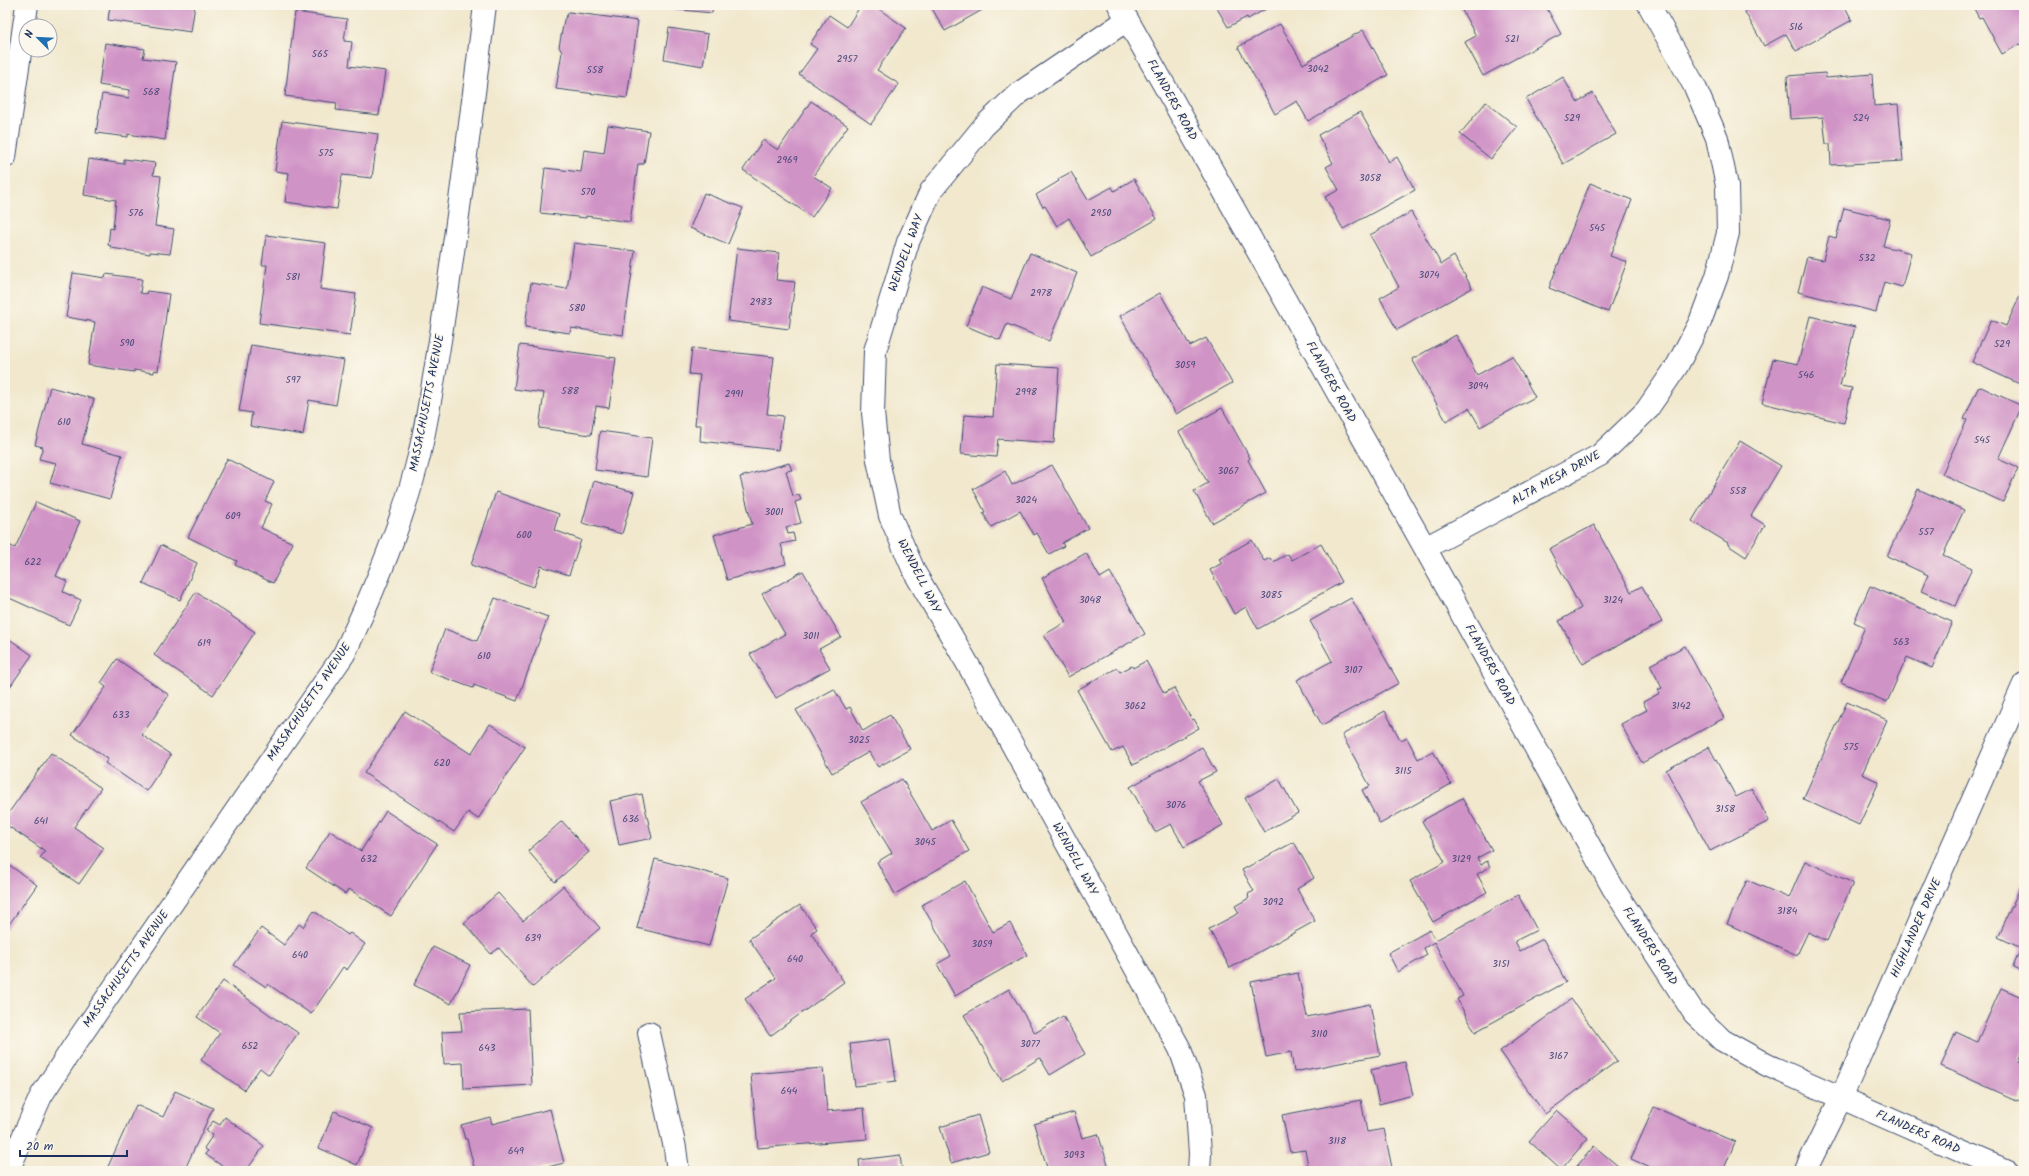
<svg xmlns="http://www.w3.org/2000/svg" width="2029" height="1176" viewBox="0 0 2029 1176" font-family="Kalam,sans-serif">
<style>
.building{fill:#d093c6}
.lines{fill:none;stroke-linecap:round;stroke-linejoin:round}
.minor-casing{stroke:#3b4b6f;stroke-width:24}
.minor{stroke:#fff;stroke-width:22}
.labels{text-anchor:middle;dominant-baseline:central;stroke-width:3;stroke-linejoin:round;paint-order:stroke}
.number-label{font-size:10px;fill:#484878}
.street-label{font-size:12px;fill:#1b2f5e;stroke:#fbf7ec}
</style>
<rect width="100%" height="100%" fill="#fbf7ec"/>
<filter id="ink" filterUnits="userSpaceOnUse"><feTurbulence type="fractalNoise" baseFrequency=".025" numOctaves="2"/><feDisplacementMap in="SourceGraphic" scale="8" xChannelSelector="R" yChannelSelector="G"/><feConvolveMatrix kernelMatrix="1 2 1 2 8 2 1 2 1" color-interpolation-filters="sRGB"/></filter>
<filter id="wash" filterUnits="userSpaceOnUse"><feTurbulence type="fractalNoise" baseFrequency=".012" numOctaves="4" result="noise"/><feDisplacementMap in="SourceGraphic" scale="16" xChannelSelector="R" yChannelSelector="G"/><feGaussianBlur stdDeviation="0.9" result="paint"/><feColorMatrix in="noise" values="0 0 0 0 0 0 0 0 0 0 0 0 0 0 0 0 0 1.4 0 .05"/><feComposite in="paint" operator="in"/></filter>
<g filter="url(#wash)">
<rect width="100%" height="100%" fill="#f1e8cd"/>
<g id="blocks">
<path class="building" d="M110 5H195L191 32 108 20Z
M671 5H713L712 13 671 9Z
M861 5H873L906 28 877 70 899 84 871 124 799 74 817 49 810 44 829 15 847 27Z
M930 5H991L945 31Z
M1215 5H1273L1248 19 1247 17 1228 27Z
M1459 5H1545L1561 34 1483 76 1465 42 1476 36Z
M1741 5H1844L1852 20 1796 51 1786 34 1764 46Z
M1972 5H2024V42L2002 54 1982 17 1979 18Z
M295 12 347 19 344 41 352 42 349 66 385 71 379 115 336 110 337 103 285 96Z
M569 12 638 21 627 98 556 89 562 52 559 47 564 20Z
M1280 24 1303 64 1363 30 1388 75 1308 121 1297 101 1275 114 1238 47Z
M669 28 708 34 703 66 664 59Z
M105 43 145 49 143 58 176 62 165 140 128 134V137L96 133 102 94 129 98 130 90 99 85Z
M1825 73 1826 78 1872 74 1874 106 1898 104 1903 161 1831 165 1830 144H1826L1823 117 1790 119 1787 76Z
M1563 77 1577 102 1593 93 1616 134 1563 164 1526 99Z
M811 101 848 126 813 176 832 188 812 217 743 170 763 140 778 150Z
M1486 102 1517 127 1491 159 1460 134Z
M1360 112 1389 162 1397 157 1415 190 1343 229 1325 197 1339 190 1326 167 1333 163 1318 135Z
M282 121 378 134 372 178 342 175 337 209 285 202 289 173 275 171Z
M608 125 649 131 644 164H638L630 222 586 216V218L540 213 545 168 581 172 584 150 604 153Z
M89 159 124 164V159L155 163 153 175 161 176 155 226 174 229 170 254 150 252V254L111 248V246L108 245 110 228 113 229 116 200 84 195Z
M1071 172 1088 200 1112 187 1114 191 1134 179 1157 219 1091 257 1069 218 1057 226 1045 206 1043 207 1036 195 1059 181 1058 179Z
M1590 183 1632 200 1610 256 1627 262 1608 312 1549 288Z
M704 193 743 208 728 244 690 228Z
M1844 208 1890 219 1883 246 1911 253 1902 287 1884 282 1876 312 1798 292 1807 257 1823 260 1829 236 1836 238Z
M1411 212 1441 264 1454 256 1472 288 1397 330 1380 298 1399 287 1370 235Z
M266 235 326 243 320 289 356 294 350 335 259 323 267 265H262Z
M574 243 635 251 623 335 571 328 570 333 525 327 531 283 567 289Z
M737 248 779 253 776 280 795 282 789 329 728 321Z
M1030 253 1077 273 1049 341 1007 324 1000 340 966 326 982 287 1011 299Z
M73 273 105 278 106 274 142 279 140 293 146 294 147 291 169 294 158 371 154 370V373L134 370V372L88 365 95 322 66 317Z
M1160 293 1190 346 1206 338 1232 383 1176 414 1120 316Z
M2020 296H2024V386L1972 362 1991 320 2006 326Z
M1810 316 1855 327 1840 386 1852 388 1844 423 1762 403 1773 359 1798 364Z
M1456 335 1477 375 1512 356 1535 397 1480 427 1469 408 1446 421 1412 359Z
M251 345 344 360 336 405 309 400 303 435 250 426 252 413 239 411Z
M520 345 616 358 609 408 596 406 591 435 539 428 544 393 514 389Z
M692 348 774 357 767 414 783 416 778 450 700 441 701 425H695L700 375 689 374Z
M997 364 1059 368 1054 443 998 439 996 457 961 454 964 415 993 417Z
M50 387 94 399 82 444 122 455 110 499 50 483 56 463 39 459 43 447 35 445Z
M1981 387 2022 406 1998 459 2018 468 2003 502 1942 474 1967 420 1964 419 1978 388Z
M1222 408 1250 458 1248 460 1266 493 1212 523 1194 491 1208 483 1179 432Z
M600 431 652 438 647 477 595 470Z
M1740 441 1781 466 1751 516 1765 525 1746 557 1728 545V543L1692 521Z
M227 459 274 482 265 501 272 504 261 528 293 543 273 583 235 565 237 561 188 537Z
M789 463 792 470 786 471 793 496 799 495 801 500 795 502 801 523 786 527 788 534 793 533 795 541 781 544 786 564 727 580 714 535 752 524 740 477Z
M1052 465 1088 528 1062 543 1064 546 1049 554 1037 533 1034 535 1020 511 991 527 983 513 985 512 973 489 1005 471 1012 485Z
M594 481 634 492 622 534 582 523Z
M1918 489 1964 510 1943 555 1972 568 1955 606 1921 591 1928 575 1887 556Z
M496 492 559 514 554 530 581 540 569 575 541 566 534 587 471 565Z
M36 502 80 521 56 576 67 581 63 592 81 600 69 625 5 596V543L15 548Z
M1594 525 1631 592 1642 586 1662 622 1583 664 1559 621 1581 608 1549 549Z
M1252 540 1264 561 1270 558 1273 562 1288 554 1292 560 1321 544 1342 582 1258 629 1246 607 1234 614 1210 570 1222 563 1219 559Z
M161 545 197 563 180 600 143 583Z
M1086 553 1100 578 1110 572 1145 634 1068 677 1044 635 1066 622 1042 578Z
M803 571 841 637 819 649 830 668 776 698 750 654 785 634 762 594Z
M1870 586 1952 622 1932 668 1907 657 1887 702 1841 682 1865 627 1854 622Z
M196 592 255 632 213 695 154 655Z
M495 598 548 617 517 701 474 685 473 688 429 672 445 629 477 641Z
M1351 598 1399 683 1322 725 1297 680 1332 661 1310 621Z
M5 636 32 655 5 694Z
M1685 646 1724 718 1642 763 1621 724 1647 710 1643 702 1660 693 1658 690 1662 688 1650 665Z
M117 659 169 695 142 735 171 755 146 791 105 763 108 759 72 735 106 687 101 683Z
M1146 661 1164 693 1174 688 1192 720 1194 719 1199 728 1133 765 1123 747 1112 752 1077 690 1117 668 1120 672 1132 666 1133 668Z
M834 689 846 709 850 707 863 731 890 715 910 749 878 767 869 752 832 773 796 710Z
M1847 702 1887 720 1862 774 1879 782 1859 825 1803 799Z
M405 711 471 754 490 724 525 747 478 819 468 812 454 832 364 773Z
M1385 711 1401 741 1407 738 1418 759 1433 751 1451 784 1380 824 1362 790 1370 786 1342 735Z
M1202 747 1216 772 1198 781 1223 825 1184 847 1171 824 1155 832 1130 787Z
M1709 747 1736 797 1752 789 1769 821 1710 851 1666 770Z
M51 753 101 788 74 827 104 848 79 884 40 858 45 851 5 824V818Z
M902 779 932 831 951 820 969 851 895 894 877 862 892 853 861 802Z
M1279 779 1298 813 1264 832 1245 798Z
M642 794 652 838 619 845 610 801Z
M1462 798 1492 850 1477 858 1481 865 1487 861 1490 867 1477 874 1487 892 1433 922 1410 881 1445 862 1422 821Z
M386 811 437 844 391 916 349 889 345 894 306 868 330 831 361 851Z
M562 821 589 852 555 882 528 851Z
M1294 842 1314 878 1297 889 1315 921 1230 968 1209 929 1239 913 1235 906 1249 898 1248 894 1254 891 1242 870Z
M655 859 728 878 709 946 637 928Z
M1805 861 1853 883 1827 941 1808 932 1797 955 1727 924 1747 880 1789 898Z
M5 862 37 885 5 930Z
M2024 879V972L2013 967 2021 948 1998 937Z
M965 881 993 932 1010 923 1027 955 955 996 937 964 951 956 922 905Z
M563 886 600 928 533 987 499 948 491 954 464 923 498 893 523 921Z
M1518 895 1537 930 1515 941 1520 951 1543 939 1566 982 1475 1032 1457 999 1463 996 1434 942 1424 948 1427 955 1398 972 1388 953 1430 930 1436 940Z
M800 905 817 929 811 933 844 982 770 1036 745 999 776 978 749 939Z
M314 911 348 935 350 933 365 944 347 970 343 967 311 1014 268 984 266 987 234 965 261 928 284 945 299 924 303 927Z
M433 947 470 965 451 1004 414 985Z
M1298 973 1307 1017 1370 1004 1380 1055 1294 1072 1291 1052 1266 1057 1251 982Z
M223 981 284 1025 285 1024 298 1033 269 1075 260 1068 244 1090 201 1060 220 1033 197 1017Z
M2001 988 2024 998V1048L2018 1061 2024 1064V1088L2018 1101 1941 1066 1956 1032 1977 1042Z
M1009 989 1035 1033 1063 1016 1085 1054 1050 1075 1040 1058 1002 1081 964 1015Z
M1571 999 1617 1061 1545 1114 1500 1051Z
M528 1009 532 1085 464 1089 463 1063 444 1064 442 1032 462 1031 460 1012Z
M890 1039 896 1081 855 1086 850 1044Z
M1405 1062 1413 1095 1379 1104 1371 1070Z
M823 1068 827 1111 864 1108 867 1139 758 1148 751 1074Z
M175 1091 213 1108 184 1171H106L136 1105 163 1117Z
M1361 1100 1367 1132 1384 1129 1392 1168H1389L1390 1171H1309L1305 1150 1290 1152 1282 1115Z
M1654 1107 1735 1142 1723 1171H1659L1631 1159Z
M550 1109 564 1163 532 1171H475L467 1139H465L461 1125 490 1117 492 1124Z
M1557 1110 1588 1138 1561 1170 1529 1141Z
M334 1111 373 1128 357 1165 319 1148Z
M1074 1112 1082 1138 1098 1134 1110 1171H1048L1034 1124Z
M978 1115 989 1152 951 1163 940 1127Z
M225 1117 264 1146 246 1171H229L205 1154 208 1151 204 1148 213 1135 206 1130 213 1121 220 1125Z
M1594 1146 1624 1171H1573Z
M900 1155 902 1171H860L859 1160Z"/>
</g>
</g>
<g filter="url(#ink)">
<use href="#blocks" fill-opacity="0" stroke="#3b4b6f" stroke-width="1"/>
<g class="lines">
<g class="minor-casing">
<path id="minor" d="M1119 5 1425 548 1613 888 1694 1013 1722 1040 1767 1065 2007 1171
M1127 20 1018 94 984 126 931 191 908 242 875 351 873 413 878 460 890 516 915 573 970 668 1180 1049 1196 1095 1200 1154 1199 1171
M5 157 27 5
M1425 548 1600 455 1646 411 1677 366 1700 322 1717 276 1728 233 1727 186 1717 138 1695 87 1649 5
M649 1033 675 1148 678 1171
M8 1171 41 1096 75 1044 344 654C374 591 402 525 419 456 431 404 439 348 447 294 461 198 473 102 485 5
M1805 1171 1841 1098 2024 684"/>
</g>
<use href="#minor" class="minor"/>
</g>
</g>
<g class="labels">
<g class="number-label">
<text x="1796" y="27">516</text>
<text x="1512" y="39">521</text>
<text x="320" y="54">565</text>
<text x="847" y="59">2957</text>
<text x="1318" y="69">3042</text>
<text x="595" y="70">558</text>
<text x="151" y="92">568</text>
<text x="1572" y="118">529</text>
<text x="1861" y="118">524</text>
<text x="326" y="153">575</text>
<text x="787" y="160">2969</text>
<text x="1370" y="178">3058</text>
<text x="588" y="192">570</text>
<text x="136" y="213">576</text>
<text x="1101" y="213">2950</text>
<text x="1597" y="228">545</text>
<text x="1867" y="258">532</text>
<text x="1429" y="275">3074</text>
<text x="293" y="277">581</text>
<text x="1041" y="293">2978</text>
<text x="761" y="302">2983</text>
<text x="577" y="308">580</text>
<text x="127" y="343">590</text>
<text x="2002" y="344">529</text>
<text x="1185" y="365">3059</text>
<text x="1806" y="375">546</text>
<text x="293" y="380">597</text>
<text x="1478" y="386">3094</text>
<text x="570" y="391">588</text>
<text x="1026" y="392">2998</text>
<text x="734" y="394">2991</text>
<text x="64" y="422">610</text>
<text x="1982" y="440">545</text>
<text x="1228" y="471">3067</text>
<text x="1738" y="491">558</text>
<text x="1026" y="500">3024</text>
<text x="774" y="512">3001</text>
<text x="233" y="516">609</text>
<text x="1926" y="532">557</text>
<text x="524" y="535">600</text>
<text x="33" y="562">622</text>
<text x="1271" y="595">3085</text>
<text x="1090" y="600">3048</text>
<text x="1613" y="600">3124</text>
<text x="811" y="636">3011</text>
<text x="1901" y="642">563</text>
<text x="204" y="643">619</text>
<text x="484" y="656">610</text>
<text x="1353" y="670">3107</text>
<text x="1135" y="706">3062</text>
<text x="1681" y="706">3142</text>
<text x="121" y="715">633</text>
<text x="859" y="740">3025</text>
<text x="1851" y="747">575</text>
<text x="442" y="763">620</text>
<text x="1403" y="771">3115</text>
<text x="1176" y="805">3076</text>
<text x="1725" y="809">3158</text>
<text x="631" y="819">636</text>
<text x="41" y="821">641</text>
<text x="925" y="842">3045</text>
<text x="369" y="859">632</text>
<text x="1461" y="859">3129</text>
<text x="1273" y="902">3092</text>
<text x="1787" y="911">3184</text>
<text x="533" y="938">639</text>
<text x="982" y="944">3059</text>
<text x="300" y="955">640</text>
<text x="795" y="959">640</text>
<text x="1501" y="964">3151</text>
<text x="1319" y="1034">3110</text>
<text x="1030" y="1044">3077</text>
<text x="250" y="1046">652</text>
<text x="487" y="1048">643</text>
<text x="1558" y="1056">3167</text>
<text x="789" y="1091">644</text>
<text x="1337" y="1141">3118</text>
<text x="516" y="1151">649</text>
<text x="1074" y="1155">3093</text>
</g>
<g class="street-label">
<text transform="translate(1172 100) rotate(61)">FLANDERS ROAD</text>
<text transform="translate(906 253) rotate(-70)">WENDELL WAY</text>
<text transform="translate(1331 382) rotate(61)">FLANDERS ROAD</text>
<text transform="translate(427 403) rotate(-79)">MASSACHUSETTS AVENUE</text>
<text transform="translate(1556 478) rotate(-29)">ALTA MESA DRIVE</text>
<text transform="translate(919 576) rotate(63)">WENDELL WAY</text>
<text transform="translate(1490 665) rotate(61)">FLANDERS ROAD</text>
<text transform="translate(309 702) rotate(-56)">MASSACHUSETTS AVENUE</text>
<text transform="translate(1075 859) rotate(61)">WENDELL WAY</text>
<text transform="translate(1916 928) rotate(-66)">HIGHLANDER DRIVE</text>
<text transform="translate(1650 946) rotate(57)">FLANDERS ROAD</text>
<text transform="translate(126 969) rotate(-55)">MASSACHUSETTS AVENUE</text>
<text transform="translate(1918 1132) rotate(24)">FLANDERS ROAD</text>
</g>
</g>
<rect width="2029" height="1176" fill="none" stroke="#fbf7ec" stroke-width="20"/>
<g transform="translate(38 38) rotate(294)"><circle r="19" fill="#fbf7ec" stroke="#a1a7b3"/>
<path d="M0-3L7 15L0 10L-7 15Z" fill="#1f6fb2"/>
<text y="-6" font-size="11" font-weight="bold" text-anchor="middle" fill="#1b2f5e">N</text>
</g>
<path d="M20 1150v6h107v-6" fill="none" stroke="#1b2f5e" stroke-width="2"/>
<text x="26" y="1150" font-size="12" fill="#1b2f5e" stroke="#fbf7ec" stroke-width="3" paint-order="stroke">20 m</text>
</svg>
